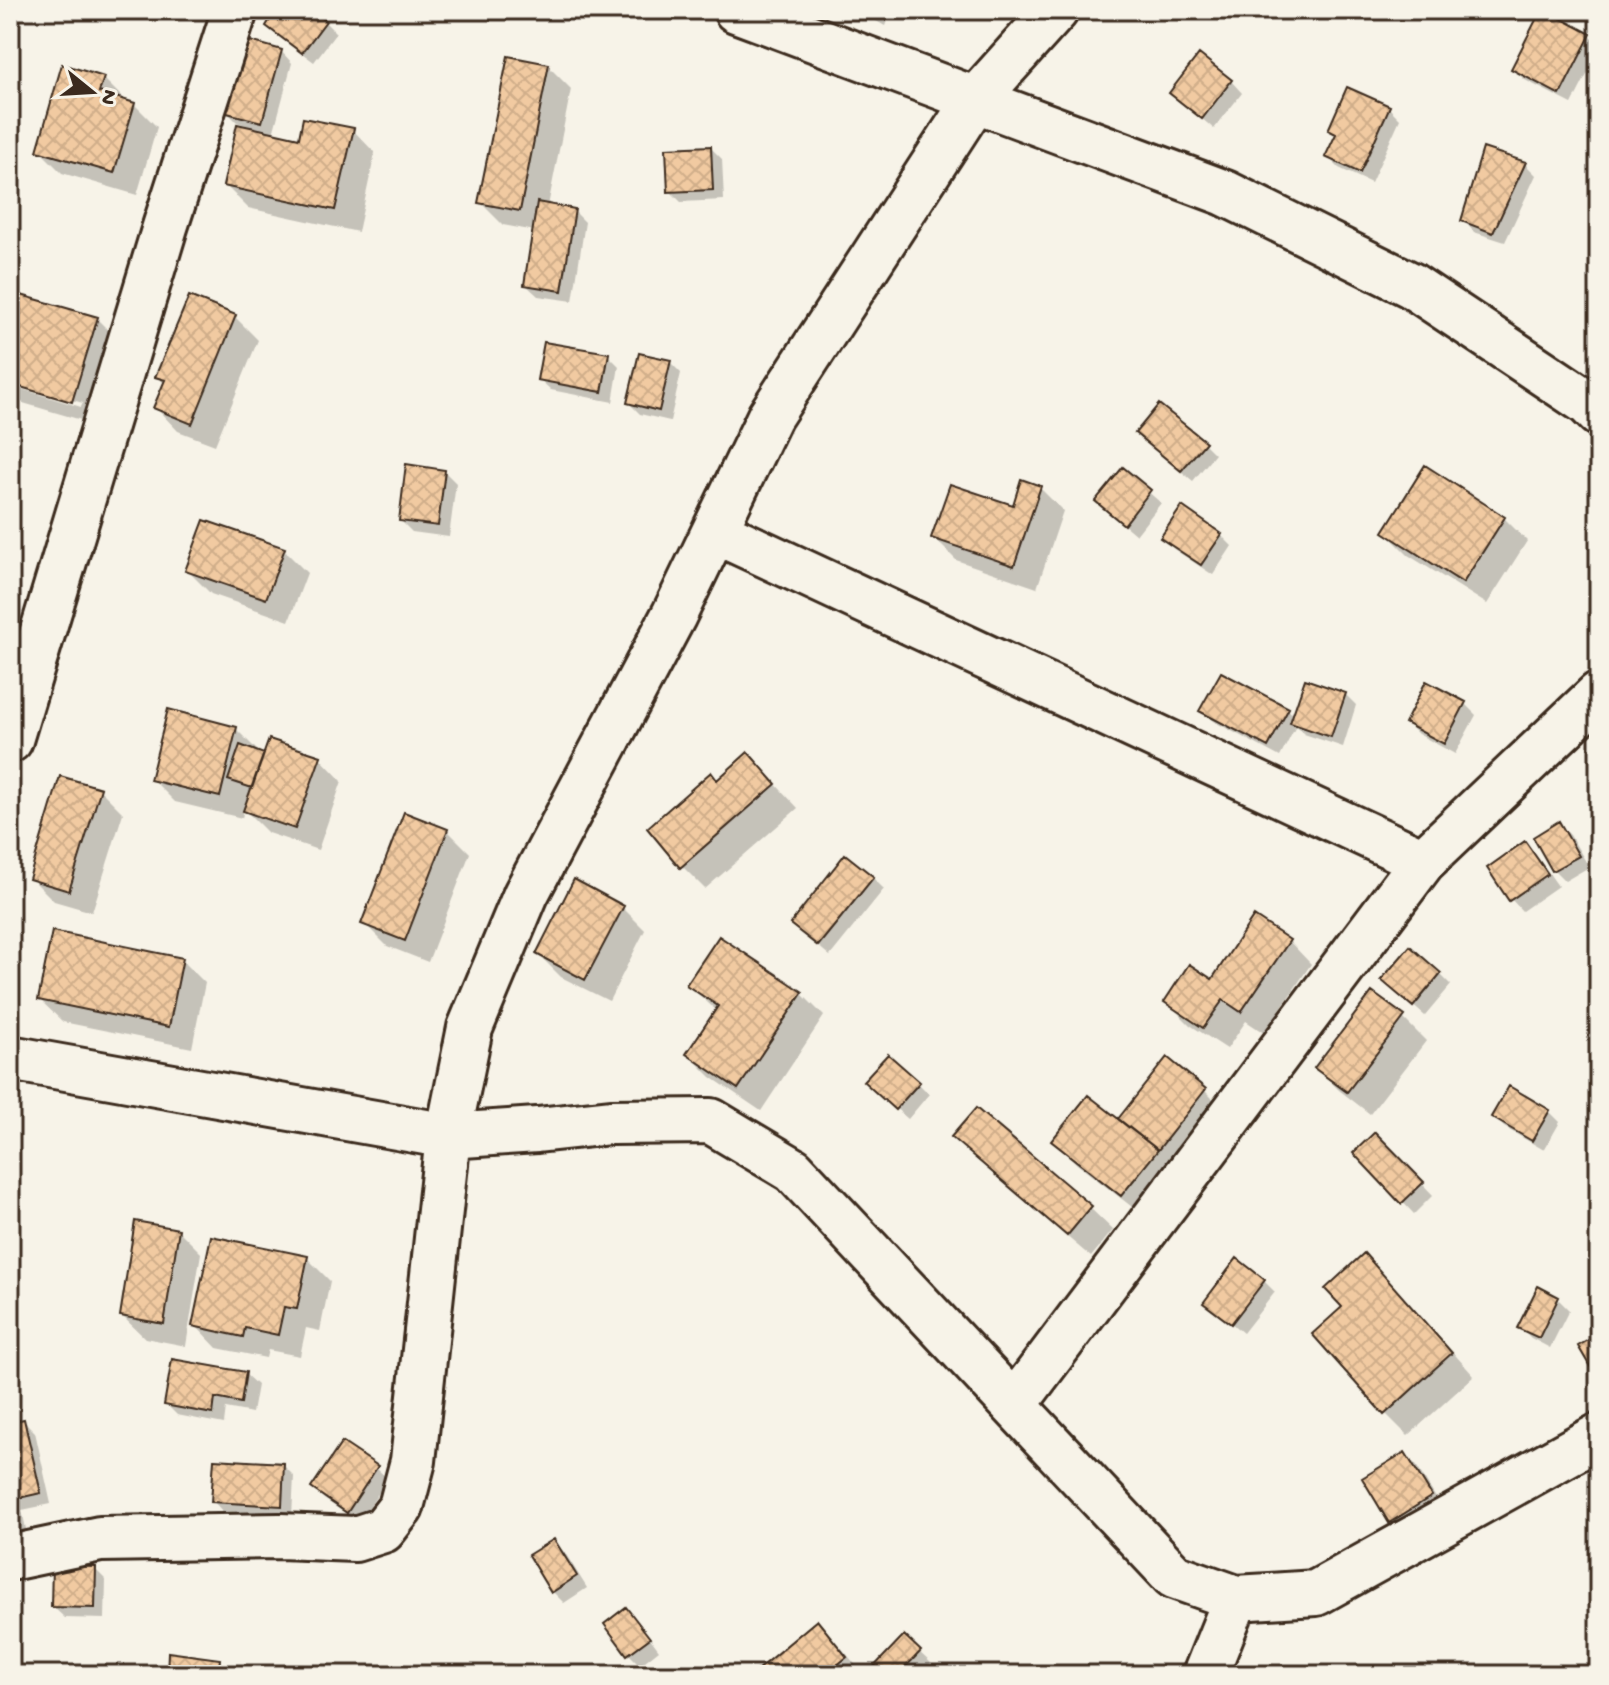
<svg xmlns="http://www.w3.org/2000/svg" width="1609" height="1685" viewBox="0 0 1609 1685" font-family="'Gochi Hand',sans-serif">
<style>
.shadow{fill:#0003;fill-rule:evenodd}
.building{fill:url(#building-cross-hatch);stroke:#3b2a1e;stroke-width:2}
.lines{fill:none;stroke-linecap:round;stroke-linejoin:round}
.minor-casing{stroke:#3b2a1e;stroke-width:50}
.minor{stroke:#f7f3e8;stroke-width:44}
</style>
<defs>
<pattern id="building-cross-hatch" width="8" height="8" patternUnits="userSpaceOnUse" patternTransform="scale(2)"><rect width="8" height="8" fill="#f1caa1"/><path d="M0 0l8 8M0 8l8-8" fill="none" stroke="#d0ae8a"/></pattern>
</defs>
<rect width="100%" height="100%" fill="#f7f3e8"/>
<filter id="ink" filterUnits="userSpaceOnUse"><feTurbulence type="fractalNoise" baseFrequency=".0125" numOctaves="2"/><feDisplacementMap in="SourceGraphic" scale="16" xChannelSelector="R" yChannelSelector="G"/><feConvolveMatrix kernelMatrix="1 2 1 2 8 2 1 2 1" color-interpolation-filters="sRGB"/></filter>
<g filter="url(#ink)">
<path class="shadow" d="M109 10H154L151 21Z
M279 10H308L325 22 336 33 314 62 279 36 268 25Z
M857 10H891L885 26Z
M1590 36 1599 45V51L1572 104 1525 80 1513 69Z
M281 51 292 63 273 134 300 140 353 130 375 153 358 232 248 208 225 185 249 126 237 122 226 111Z
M548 66 571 89 548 206 574 211 585 222 573 301 538 296 526 285 535 231 503 225 480 202Z
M103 78 127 102 134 104 157 127 137 195 62 173 39 150Z
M1231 81 1242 93 1214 129 1172 93Z
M1389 108 1400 119 1371 183 1339 168 1328 157 1337 136 1331 130Z
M711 148 722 159 724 200 681 202 670 191Z
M1484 151 1525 164 1536 175 1505 242 1474 232 1463 220Z
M10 312 97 319 120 342 95 424 23 403 10 390ZM12 383 83 403 81 407 18 388Z
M235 317 258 340 215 445 178 431 156 408 165 384 158 377Z
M608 355 619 366 613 402 551 390 539 379Z
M670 362 681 373 670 421 640 414 629 403Z
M1204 443 1215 454 1193 481 1148 444Z
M1123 470 1161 503 1136 535 1109 512Z
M444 471 456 483 449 537 412 532 401 521Z
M1040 488 1063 511 1037 588 956 560 934 538 1014 508Z
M1504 518 1527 541 1487 604 1408 555 1385 532Z
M1221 535 1232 546 1213 575 1174 549 1163 538Z
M284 550 307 573 289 621 211 594 188 571Z
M1427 684 1465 704 1476 715 1455 754 1418 734 1407 723Z
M1345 694 1356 705 1343 747 1304 734 1296 726 1280 757 1213 721 1202 710H1288L1295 716Z
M236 729 259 752 258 754 265 756 320 758 342 781 318 850 268 833 244 809 242 818 175 802 152 779Z
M748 755 798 808 705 889 682 866 718 782Z
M100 790 123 813 92 912 54 901 31 878Z
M1559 824 1570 835 1589 867 1565 881 1554 870 1535 838Z
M447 830 470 853 428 962 387 946 364 923Z
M1525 844 1536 855 1558 886 1522 911 1511 899Z
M873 878 884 889 830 956 792 924Z
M622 907 645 930 609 1001 561 977 538 954Z
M1289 941 1311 964 1264 1033 1246 1021 1227 1049 1190 1025 1167 1002 1213 982Z
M182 960 205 983 192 1048 63 1022 40 1000Z
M1440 974 1451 985 1425 1016 1395 990Z
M688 985 802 994 824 1016 761 1111 711 1077 688 1054 717 1011Z
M1403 1018 1426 1041 1370 1114 1339 1090 1317 1068Z
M918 1083 929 1094 908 1119 877 1092Z
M1509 1089 1549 1111 1560 1122 1544 1150 1504 1127 1493 1116Z
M1205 1091 1227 1113 1145 1217 1077 1164 1054 1141 1119 1122Z
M1375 1135 1433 1195 1414 1214 1356 1153Z
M954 1137 1090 1208 1113 1230 1091 1257 977 1160Z
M178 1230 201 1253 186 1346 145 1338 122 1316Z
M1364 1256 1387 1279 1474 1376 1408 1436 1385 1413 1345 1308Z
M307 1258 330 1281 320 1331 306 1328 300 1356 268 1350 266 1358 217 1348 195 1325Z
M1264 1281 1275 1292 1243 1333 1206 1302Z
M1539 1289 1558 1299 1569 1310 1550 1348 1531 1338 1520 1327Z
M245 1374 257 1385 252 1413 226 1408 224 1424 177 1415 166 1404Z
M24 1421 35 1432 51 1504 22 1510 31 1553 10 1558V1424Z
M1405 1454 1416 1465 1442 1508 1402 1533 1390 1522Z
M283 1465 294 1476 292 1517 224 1513 213 1501Z
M376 1468 388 1479 359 1522 324 1499 313 1488Z
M554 1542 565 1553 587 1588 564 1603 553 1592Z
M95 1569 106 1580 105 1619 65 1618 53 1607Z
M626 1610 637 1621 659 1650 640 1665 629 1654 607 1625Z
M817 1623 839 1645 864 1675H754Z
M904 1638 931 1663 919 1675H869Z
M219 1661 233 1675H169Z"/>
<path class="building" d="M276 10H311L326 21 302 53 266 26Z
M1541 10H1545L1591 34 1560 95 1511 69Z
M243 39 282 50 262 122 223 112Z
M1199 54 1232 80 1202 119 1169 93Z
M508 56 549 64 520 211 478 203Z
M62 64 104 77 99 92 135 103 114 173 37 151Z
M1347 87 1390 106 1360 173 1325 157 1336 134 1328 130Z
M303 118 354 128 335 210 223 186 237 124 299 138Z
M711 146 713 190 668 192 666 148Z
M1483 148 1526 162 1493 233 1461 221Z
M537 202 575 209 562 291 524 285Z
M14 293 98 317 72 402 10 384V305Z
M189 296 236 315 192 424 153 408 165 380 155 377Z
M544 342 609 353 602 392 537 380Z
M639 353 671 360 659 411 627 403Z
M1159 404 1206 442 1181 471 1135 433Z
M406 464 445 470 438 526 399 521Z
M1425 465 1505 517 1463 583 1383 532Z
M1123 467 1151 490 1124 525 1095 501Z
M1021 479 1041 486 1014 566 931 538 950 484 1013 505Z
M1182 506 1222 534 1201 565 1160 538Z
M204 520 285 548 266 599 185 571Z
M1221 672 1289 708 1268 747 1199 711Z
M1305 679 1346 693 1331 737 1290 723Z
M1426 681 1466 702 1444 744 1405 723Z
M168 709 237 727 220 797 150 780Z
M269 739 321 756 295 829 243 811Z
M240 745 264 754 252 788 228 780Z
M748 752 776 784 680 868 647 828 711 772 717 780Z
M60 776 101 788 69 891 29 879Z
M404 812 448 829 405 941 361 924Z
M1559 821 1579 856 1552 871 1533 837Z
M1525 841 1548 874 1509 901 1487 868Z
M845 854 874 877 818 946 790 924Z
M574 879 624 906 585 980 536 954Z
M1254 916 1290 940 1241 1012 1223 1000 1203 1028 1164 1002 1189 964 1212 979Z
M52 931 183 958 169 1027 38 1000Z
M719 936 803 992 738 1089 686 1054 718 1006 686 985Z
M1410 946 1441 973 1413 1007 1381 980Z
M1372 992 1405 1016 1347 1092 1314 1068Z
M888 1054 920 1082 895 1110 863 1081Z
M1167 1057 1206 1089 1158 1150 1118 1119Z
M1509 1086 1550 1110 1532 1141 1491 1117Z
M1088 1095 1158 1150 1121 1196 1051 1141Z
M976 1108 1092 1206 1067 1236 951 1137Z
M1375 1132 1424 1182 1401 1204 1353 1153Z
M135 1221 179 1229 164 1324 120 1316Z
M211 1236 308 1256 297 1309 284 1307 278 1335 245 1328 243 1337 192 1326Z
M1364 1253 1452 1353 1384 1415 1312 1334 1342 1307 1325 1289Z
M1237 1258 1265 1280 1231 1324 1203 1303Z
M1538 1286 1559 1297 1539 1338 1517 1328Z
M1599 1334V1382L1578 1346Z
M172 1359 246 1372 241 1403 215 1398 213 1414 164 1405Z
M24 1419 41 1493 10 1500V1422Z
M342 1442 378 1466 347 1513 311 1488Z
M1405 1452 1432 1496 1389 1523 1362 1478Z
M214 1459 284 1463 282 1506 211 1502Z
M554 1539 577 1576 551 1593 528 1555Z
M52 1566 96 1567 95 1608 51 1607Z
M626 1607 650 1638 627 1655 604 1624Z
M817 1620 847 1657 825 1675H751Z
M904 1635 921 1651 898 1675H866Z
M168 1652 220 1659 218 1675H167Z"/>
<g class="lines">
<g class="minor-casing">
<path id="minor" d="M736 10 1225 193 1411 285 1588 403 1599 414
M715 531 1423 861
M10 740 165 227 235 10
M10 1058 448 1136 537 1130 611 1122 711 1121 793 1170 1174 1576 1236 1598 1316 1593 1599 1436
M1014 1405 1423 861 1599 694
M10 1558 100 1539 280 1536 355 1539 383 1530 401 1507 413 1461 448 1136 470 1028 526 894 674 615 770 416 975 100 1056 10
M1205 1675 1236 1598"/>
</g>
<use href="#minor" class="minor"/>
</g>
</g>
<rect width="1609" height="1685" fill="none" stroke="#f7f3e8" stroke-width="40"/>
<rect x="20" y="20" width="1569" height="1645" fill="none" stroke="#3b2a1e" stroke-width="3" filter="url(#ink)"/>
<g transform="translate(92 92) rotate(108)" stroke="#f7f3e8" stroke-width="6" paint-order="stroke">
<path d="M0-6L14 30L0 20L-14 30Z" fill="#3b2a1e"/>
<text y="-12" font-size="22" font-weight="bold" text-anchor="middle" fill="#3b2a1e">N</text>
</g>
</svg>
